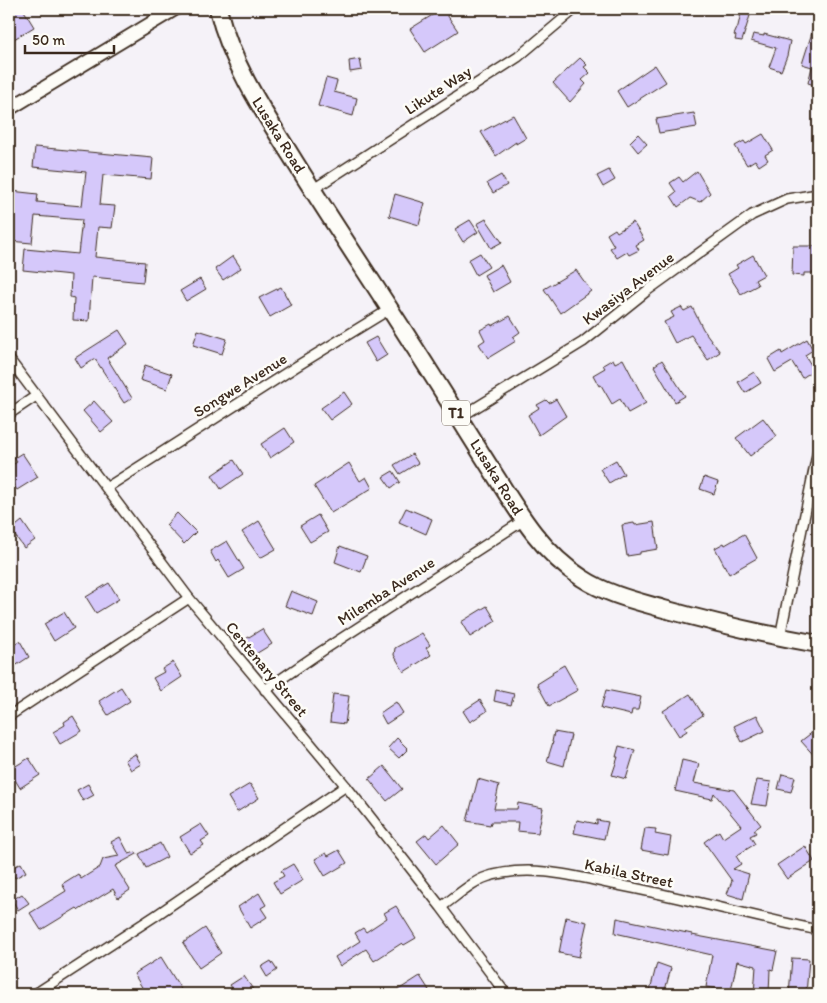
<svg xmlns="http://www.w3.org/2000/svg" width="827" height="1003" viewBox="0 0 827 1003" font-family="Itim,sans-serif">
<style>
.building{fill:#d5c8fa;stroke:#3b2a1e}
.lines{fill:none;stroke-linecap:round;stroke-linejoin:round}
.street-casing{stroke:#3b2a1e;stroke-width:12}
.secondary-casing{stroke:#3b2a1e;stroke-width:16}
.highway-casing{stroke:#3b2a1e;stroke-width:20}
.street{stroke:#fdfcf7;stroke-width:9}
.secondary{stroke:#fdfcf7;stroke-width:12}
.highway{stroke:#fdfcf7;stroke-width:16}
.labels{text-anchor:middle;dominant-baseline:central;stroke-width:5;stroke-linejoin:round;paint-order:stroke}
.shield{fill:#fdfcf7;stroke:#75695f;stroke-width:1}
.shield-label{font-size:15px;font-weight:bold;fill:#3b2a1e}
.street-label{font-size:16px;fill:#3b2a1e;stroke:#fdfcf7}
</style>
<rect width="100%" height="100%" fill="#f5f2f8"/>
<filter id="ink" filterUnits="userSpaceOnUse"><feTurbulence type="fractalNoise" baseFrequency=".02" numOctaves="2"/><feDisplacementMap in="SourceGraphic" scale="10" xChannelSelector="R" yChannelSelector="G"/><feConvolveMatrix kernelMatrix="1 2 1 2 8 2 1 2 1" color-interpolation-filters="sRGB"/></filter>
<g filter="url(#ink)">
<path class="building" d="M14 9H23L34 27 9 42V12Z
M442 9H443L458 31 425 52 410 29Z
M742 9H752L742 41 735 40 736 36 734 35 738 26Z
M816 20H818V86L808 83 812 67 802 64Z
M753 34 764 36V34L790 41 787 56 781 71 769 67 776 48 751 41Z
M580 58 587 65 584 67 590 73 582 80 586 84 570 102 553 83Z
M360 59 362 70 350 72 349 61Z
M655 65 666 82 627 107 617 91Z
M326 78 337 81 334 92 357 98 353 116 318 106Z
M694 113 697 127 659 133 656 119Z
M513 115 526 138 516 144V142L496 156 481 132Z
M638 134 647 144 638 152 630 142Z
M763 134 773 150 765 155 768 160 759 166 755 160 747 165 735 146 744 141 746 144Z
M35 147 153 158 151 179 103 175 100 205 115 206 112 228 98 227 95 257 145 262 143 282 92 277 89 321 73 320 74 298 70 297 71 275 23 270 25 249 78 254 82 220 35 216 32 243 9 241V213L11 191 38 194 37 202 82 206 86 172 33 167Z
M609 170 615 180 603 187 597 176Z
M697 171 710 193 700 202 690 198 678 207 671 196 676 192 670 183 679 177 683 182Z
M501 175 507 185 493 193 487 183Z
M395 194 425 203 419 225 389 216Z
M486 219 502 242 491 248 477 224Z
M470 220 478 232 463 242 455 229Z
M633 222 644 240 636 245 639 250 629 255 627 252 617 258 610 248 614 246 607 234 615 229 617 232Z
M793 246H818V273H804V276L792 275Z
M480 253 489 267 476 275 468 260Z
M753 255 764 275 755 280 758 285 741 294 728 274 738 268 736 265Z
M233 256 241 268 223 280 215 269Z
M501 265 510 282 493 292 484 275Z
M576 270 591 291 560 313 544 289Z
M200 279 206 289 186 301 180 291Z
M281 287 291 305 270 317 259 298Z
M681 307 684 311 692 307 703 329 720 352 708 360 691 335 675 343 664 322 674 317 671 312Z
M510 316 520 332 513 337 516 341 488 358 479 344 485 340 480 330 491 324 492 326Z
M119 330 128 344 107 358 132 398 124 403 95 359 81 368 75 358Z
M198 330 227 339 222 354 193 345Z
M376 337 387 355 376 362 365 343Z
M807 339 813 350 805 355 814 370 802 378 792 362 775 372 768 359 781 351 782 354Z
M613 359 615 363 623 359 646 403 628 413 620 399 612 404 601 385 599 386 593 375 605 368 603 365Z
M662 360 685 396 675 402 654 366Z
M145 365 172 374 167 389 140 380Z
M754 372 761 383 745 393 738 382Z
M344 392 352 404 330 420 321 408Z
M556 399 566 416 539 435 528 415 539 408 537 405 546 400 549 403Z
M94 401 113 422 101 432 83 411Z
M763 418 777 436 750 456 736 438Z
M285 428 294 442 270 458 261 444Z
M22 453 38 477 17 490 9 479V467L17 462 14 458Z
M412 454 418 463 400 474 394 465Z
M234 460 243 474 221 489 212 475Z
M616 460 624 474 609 483 600 469Z
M349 463 360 481 366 477 372 488 331 513 314 486Z
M393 471 400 482 391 488 383 477Z
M704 477 718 482 714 494 700 489Z
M406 508 432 519 426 534 399 522Z
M177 513 196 532 184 544 166 525Z
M318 515 328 532 310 542 300 526Z
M22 521 35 540 24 548 11 530Z
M259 521 276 549 260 558 242 532Z
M654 522 658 549 640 552V554L627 556 622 525 634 523 635 525Z
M744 534 757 558 729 574 715 548 724 543 725 545Z
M227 541 244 569 229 578 218 560 216 562 210 551Z
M340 546 367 556 361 572 335 562Z
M109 583 119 599 96 613 86 597Z
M291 591 318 602 313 616 285 606Z
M487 606 496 621 470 637 461 622Z
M64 612 74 628 54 641 44 624Z
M262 629 272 644 254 655 244 640Z
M422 633 430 645 426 648 431 655 404 672 394 655 395 648Z
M20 641 29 657 9 670V648Z
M173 662 182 677 161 691 153 678 164 672 162 669Z
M564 665 578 690 549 706 537 684 553 674 552 672Z
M121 687 130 701 108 715 99 701Z
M496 690 514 694 511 705 494 701Z
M606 690 641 697 638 710H632L631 715 601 708Z
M333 694 349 696 345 724 330 722Z
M690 694 703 715 685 727 687 731 679 736 663 711Z
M480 700 487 711 470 722 463 711Z
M396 702 403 713 386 724 380 713Z
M757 715 765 731 742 742 734 726Z
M73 716 82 731 60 744 53 732 65 725 64 722Z
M818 728V760L801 741Z
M554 732 571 735 564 766 547 761 553 742H552Z
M397 738 408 749 399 758 388 748Z
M619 746 635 750 626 779 612 775 618 757H616Z
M135 754 141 764 131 770 125 760Z
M29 758 40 775 20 788 9 770Z
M682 760 699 764 694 783 734 790 761 825 754 830 756 833 750 836 755 844 736 856 741 864 733 869 749 874 743 899 727 894 732 881 704 842 719 831 723 838 741 826 714 793 712 799 675 791Z
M384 766 402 789 387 801 369 779Z
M782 774 795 777 791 792 778 789Z
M478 779 499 785 494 809H517L518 803 543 808 538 833 517 831 518 822H491L490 825 467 821Z
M757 780 771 782 767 806 751 804Z
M88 784 94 795 83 801 77 790Z
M250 784 259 798 237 812 228 797Z
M577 820 597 824V820L608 822 604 839 574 833Z
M201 824 209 836 201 841 204 845 190 853 180 837Z
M444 825 459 844 436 864 417 841 426 834 429 838Z
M645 828 656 829 655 834 671 837 668 855 641 850Z
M120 837 129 854 136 852 137 854 115 866 130 890 118 898 113 889 79 910 77 908 41 930 30 913 66 891 62 884 78 874 81 879 100 867 103 859 119 856 111 842Z
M160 843 167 857 146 868 139 854Z
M805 846 814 861 787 879 777 865Z
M339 850 347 863 325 876 315 859 326 853 328 856Z
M21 863 26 872 15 878 10 869Z
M293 864 303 880 280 894 273 882 284 876 281 871Z
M259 893 266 905 261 908 267 917 250 928 238 907Z
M22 894 29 903 18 910 12 900Z
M396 906 416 938 404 945 402 943 374 961 366 949 340 966 335 957 360 941 355 933 363 928 366 932 387 918 384 913Z
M566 917 587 922 579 957 559 953Z
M617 918 692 934V935L777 951 773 970 770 969 769 994H754L756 966 737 961 731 991 706 987 712 955 615 933Z
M205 928 221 953 199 968 183 943Z
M161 957 184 994H146L134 974Z
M792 958 809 959 806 994H789Z
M271 961 277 970 267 977 261 967Z
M657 963 671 968 664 994H649Z
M244 976 256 994H236L230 985Z
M420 976 429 990 422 994H392Z"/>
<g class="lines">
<g class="street-casing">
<path id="street" d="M312 190 518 57 575 9
M9 359 189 598 346 786 441 907 506 994
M9 414 36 396
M459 418 583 342 648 290 752 215 787 199 818 194
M106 488 297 366 390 309
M780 637 818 450
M265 690 322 651 524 520
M9 716 189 598
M441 907C457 896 474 879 493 875 534 865 573 876 613 884 682 897 750 916 818 930
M35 994 155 916 346 786"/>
</g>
<g class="secondary-casing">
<path id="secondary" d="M9 109 175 9"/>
</g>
<g class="highway-casing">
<path id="highway" d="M218 9C231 62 261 108 290 154 329 217 371 279 411 342 437 382 462 423 488 464 514 505 539 551 582 578 606 594 636 601 664 609 715 623 766 635 818 644"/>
</g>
<use href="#street" class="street"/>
<use href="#secondary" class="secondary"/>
<use href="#highway" class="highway"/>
</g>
</g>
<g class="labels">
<rect class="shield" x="442" y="400.5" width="28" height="25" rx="4"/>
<g class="shield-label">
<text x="456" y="413">T1</text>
</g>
<g class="street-label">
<text transform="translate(438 90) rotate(-33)">Likute Way</text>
<text transform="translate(279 135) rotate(58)">Lusaka Road</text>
<text transform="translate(628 288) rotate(-37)">Kwasiya Avenue</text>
<text transform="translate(240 385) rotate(-32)">Songwe Avenue</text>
<text transform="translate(497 477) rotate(58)">Lusaka Road</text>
<text transform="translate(386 591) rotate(-33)">Milemba Avenue</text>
<text transform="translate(267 669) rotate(50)">Centenary Street</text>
<text transform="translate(629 873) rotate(12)">Kabila Street</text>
</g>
</g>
<rect width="827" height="1003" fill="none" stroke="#fdfcf7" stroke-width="30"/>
<rect x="15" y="15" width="797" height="973" fill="none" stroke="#3b2a1e" stroke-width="2" filter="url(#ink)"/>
<path d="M25 45v8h89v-8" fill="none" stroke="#3b2a1e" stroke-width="2.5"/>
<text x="32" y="45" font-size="15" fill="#3b2a1e" stroke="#fdfcf7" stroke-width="4" paint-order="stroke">50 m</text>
</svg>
